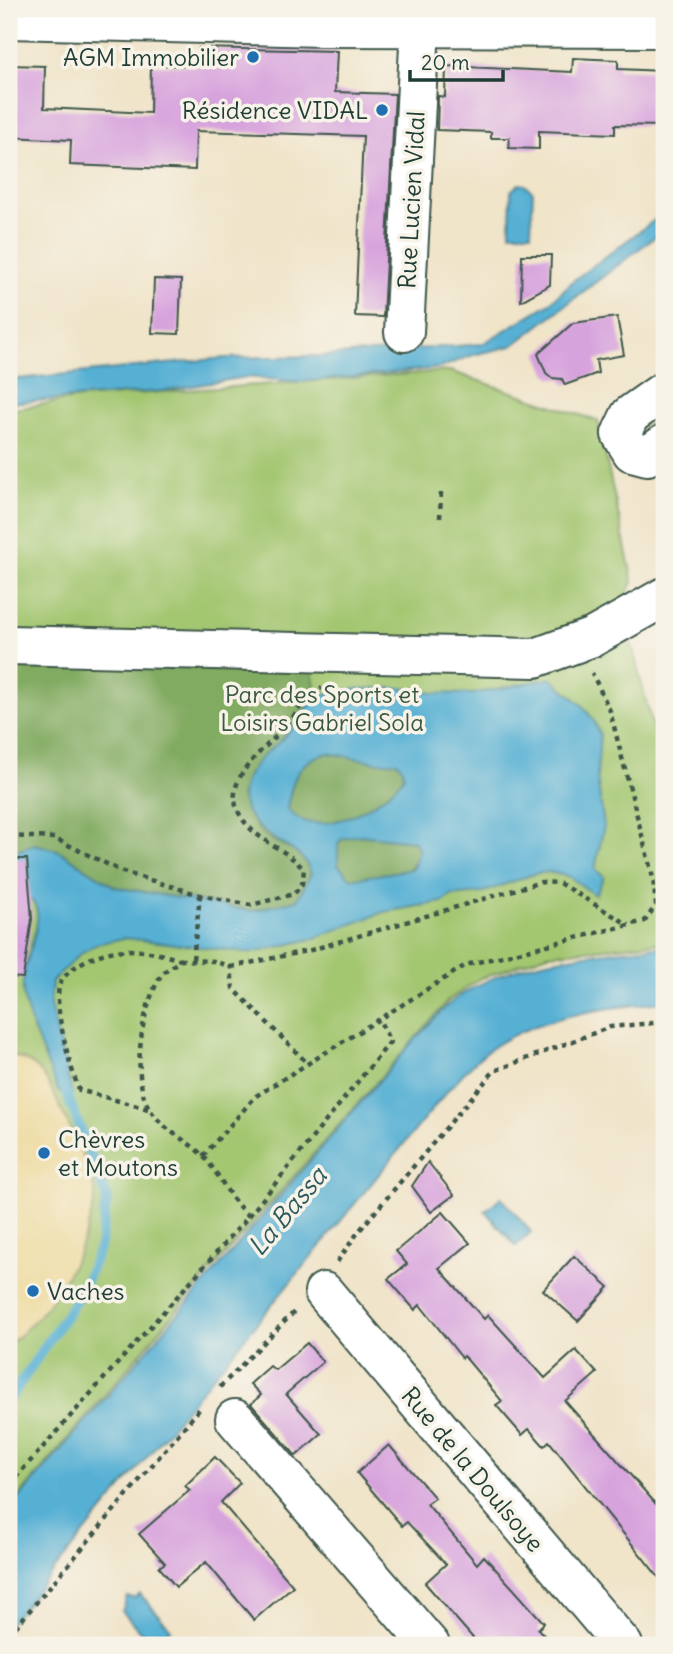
<svg xmlns="http://www.w3.org/2000/svg" width="673" height="1654" viewBox="0 0 673 1654" font-family="Delius,sans-serif">
<style>
.green{fill:#a3c66f;stroke:#618252;stroke-width:2}
.forest{fill:#82ab62;stroke:#50744b;stroke-width:2}
.sand{fill:#eeda9e;stroke:#868c69;stroke-width:2}
.water{fill:#56b0d4;stroke:#3a7684;stroke-width:2;fill-rule:evenodd}
.lines{fill:none;stroke-linecap:round;stroke-linejoin:round}
.stream{stroke:#56b0d4;stroke-width:10}
.building{fill:#d7a3dd}
.minor-casing{stroke:#3e564a;stroke-width:42}
.major-casing{stroke:#3e564a;stroke-width:42}
.path{stroke:#3e564a;stroke-width:4.5;stroke-dasharray:5 5;stroke-linecap:butt}
.minor{stroke:#fff;stroke-width:38}
.major{stroke:#fff;stroke-width:38}
.poi-dot{fill:#1f6fb2;stroke:#f7f3e8;stroke-width:2.5}
.labels{text-anchor:middle;dominant-baseline:central;stroke-width:7;stroke-linejoin:round;paint-order:stroke}
.poi-label{font-size:24px;fill:#1f3d34;stroke:#f7f3e8;text-anchor:end}
.street-label{font-size:24px;fill:#1f3d34;stroke:#f7f3e8}
.park-label{font-size:24px;fill:#395840;stroke:#f7f3e8}
.water-label{font-size:26px;font-style:italic;fill:#2d5a5c;stroke:#f7f3e8}
</style>
<rect width="100%" height="100%" fill="#f7f3e8"/>
<filter id="ink" filterUnits="userSpaceOnUse"><feTurbulence type="fractalNoise" baseFrequency=".0143" numOctaves="2"/><feDisplacementMap in="SourceGraphic" scale="14" xChannelSelector="R" yChannelSelector="G"/><feConvolveMatrix kernelMatrix="1 2 1 2 8 2 1 2 1" color-interpolation-filters="sRGB"/></filter>
<filter id="wash" filterUnits="userSpaceOnUse"><feTurbulence type="fractalNoise" baseFrequency=".00686" numOctaves="4" result="noise"/><feDisplacementMap in="SourceGraphic" scale="28" xChannelSelector="R" yChannelSelector="G"/><feGaussianBlur stdDeviation="1.57" result="paint"/><feColorMatrix in="noise" values="0 0 0 0 0 0 0 0 0 0 0 0 0 0 0 0 0 1.4 0 .05"/><feComposite in="paint" operator="in"/></filter>
<g filter="url(#wash)">
<rect width="100%" height="100%" fill="#f0e4c9"/>
<path class="green" d="M450 371 598 421 633 582 619 609 632 646 664 771V942L548 954 479 979 448 1001 205 1277 9 1508V410L80 398Z"/>
<path class="forest" d="M309 657 317 696C306 710 295 726 282 739 264 758 248 768 241 795 246 805 250 818 256 826 271 847 303 845 311 874L297 900 252 911 115 887 59 851 35 844 9 854V663Z
M328 753 377 762H397L402 767 404 776C385 805 314 846 287 809 293 780 296 760 328 753Z
M358 835 414 841 420 850 417 860 408 870 351 879 338 865V843L342 839Z"/>
<path class="sand" d="M9 1055C43 1062 47 1081 61 1109 72 1132 92 1170 95 1194 96 1200 92 1209 91 1215 79 1264 49 1313 9 1344Z"/>
<path class="water" d="M519 184 525 185 533 192 531 233H510L511 191Z
M664 213V230L512 346 473 355 440 368 300 382 246 377 164 391 9 403V380L224 358 324 356 482 344 550 303 574 280Z
M551 678 582 705 594 721 600 735 597 777 604 826 595 869 604 877 595 895 570 877 549 872 534 874 481 893 451 896 442 902 384 912 312 939 251 953 124 938 97 944 81 953 52 981 50 1005 72 1093 58 1091C49 1065 26 1019 23 993 20 964 43 928 36 908 31 895 21 894 9 895V854L35 844 59 851 115 887 252 911 297 900 311 874C306 856 292 850 278 841 239 817 229 791 263 756 269 749 277 745 283 738 295 725 306 710 317 696L354 689 407 688 434 693 472 694ZM328 753 377 762H397L402 767 404 776C385 805 313 846 287 808 293 780 296 760 328 753ZM358 835 414 841 419 850 413 868 408 870 351 879 338 865V843L342 839Z
M664 946V1002C611 1007 549 1014 501 1042 480 1054 465 1072 449 1089L9 1625V1510L416 1038C428 1026 440 1011 454 1000 514 956 593 954 664 946Z
M501 1197 531 1232 516 1246 485 1211Z
M140 1594 171 1629 152 1645 122 1611 127 1597 136 1598Z"/>
<g class="lines">
<path class="stream" d="M9 1400 82 1291 100 1246 107 1197 66 1092"/>
</g>
<g id="blocks">
<path class="building" d="M199 48 337 51 335 92 395 94 383 317 355 316 363 136 196 131 195 170 70 165 71 140 9 137V65L45 66 44 108 150 113 151 65 198 66Z
M573 58 618 60V69L664 71V126L615 125V134L539 131V149L509 148V138H491V132L437 130 438 96 445 97 446 66 572 72Z
M522 255H551L550 285 521 301Z
M154 279 181 280 179 334 152 333Z
M617 317 624 355 596 360 598 373 565 385 562 379 552 378 546 373 538 354 573 323Z
M9 859H27L32 919 23 978 9 977Z
M428 1162 454 1195 431 1212 412 1186Z
M443 1212 470 1243 439 1268 484 1319 488 1315 545 1378 576 1350 597 1373 565 1401 664 1513V1584L549 1441 544 1446 529 1429 522 1435 496 1405 502 1401 464 1356 462 1358 420 1305 415 1310 388 1279 407 1264 396 1251Z
M574 1256 609 1287 578 1321 543 1290Z
M307 1343 323 1362 286 1394 321 1434 296 1456 251 1404 261 1395 250 1384 270 1366 275 1370Z
M389 1445 435 1498 427 1504 477 1564 484 1556 544 1623 538 1629 553 1645H479L425 1583 446 1564 407 1522 402 1526 357 1473Z
M215 1457 240 1483 221 1502 293 1586 254 1620 206 1562 176 1587 159 1567 165 1563 139 1534 190 1490 185 1486Z"/>
</g>
</g>
<g filter="url(#ink)">
<use href="#blocks" fill-opacity="0" stroke="#3e564a" stroke-width="2"/>
<g class="lines">
<g class="minor-casing">
<path id="minor" d="M404 332 420 27
M664 391 630 415 621 434 632 452 647 456 664 444
M9 645 535 658 593 637 664 597
M324 1292 623 1645
M235 1419 430 1645"/>
</g>
<g class="major-casing">
<path id="major" d="M9 19 321 27 664 28"/>
</g>
<path class="path" d="M440 518 441 492
M9 836 54 838 123 872 200 895 251 905 294 894 302 884 304 870C286 847 255 842 240 815 219 779 266 749 286 726 298 712 305 696 322 688
M193 959 200 895
M231 967 311 950 541 882 559 883 629 925
M148 1109 79 1090C71 1069 52 1005 60 984 64 975 74 967 83 962 118 944 144 949 181 960
M203 1156 256 1096 466 965 645 921 656 905 653 878 610 711 592 673
M249 1216C228 1199 221 1175 203 1156 187 1139 166 1133 151 1111 130 1082 141 1011 158 981 163 971 172 966 181 960L214 961 231 967 233 988 308 1064
M337 1262 359 1231 494 1071 610 1027 664 1022
M220 1387 295 1311
M9 1485 249 1216 390 1042 379 1019
M9 1635 202 1406"/>
<use href="#minor" class="minor"/>
<use href="#major" class="major"/>
</g>
</g>
<g class="poi-dot">
<circle cx="253" cy="57" r="7"/>
<circle cx="382" cy="110" r="7"/>
<circle cx="44" cy="1153" r="7"/>
<circle cx="33" cy="1291" r="7"/>
</g>
<g class="labels">
<g class="poi-label">
<text x="239" y="57">AGM Immobilier</text>
<text x="368" y="110">Résidence VIDAL</text>
<text x="58" y="1139" text-anchor="start">Chèvres<tspan x="58" dy="28">et Moutons</tspan></text>
<text x="47" y="1291" text-anchor="start">Vaches</text>
</g>
<g class="street-label">
<text transform="translate(411 200) rotate(-87)">Rue Lucien Vidal</text>
<text transform="translate(473 1469) rotate(50)">Rue de la Doulsoye</text>
</g>
<g class="park-label">
<text x="322" y="694">Parc des Sports et<tspan x="322" dy="28">Loisirs Gabriel Sola</tspan></text>
</g>
<g class="water-label">
<text transform="translate(287 1211) rotate(-50)">La Bassa</text>
</g>
</g>
<rect width="673" height="1654" fill="none" stroke="#f7f3e8" stroke-width="35"/>
<path d="M410 70v10h93v-10" fill="none" stroke="#1f3d34" stroke-width="3.5"/>
<text x="421" y="70" font-size="21" fill="#1f3d34" stroke="#f7f3e8" stroke-width="5" paint-order="stroke">20 m</text>
</svg>
